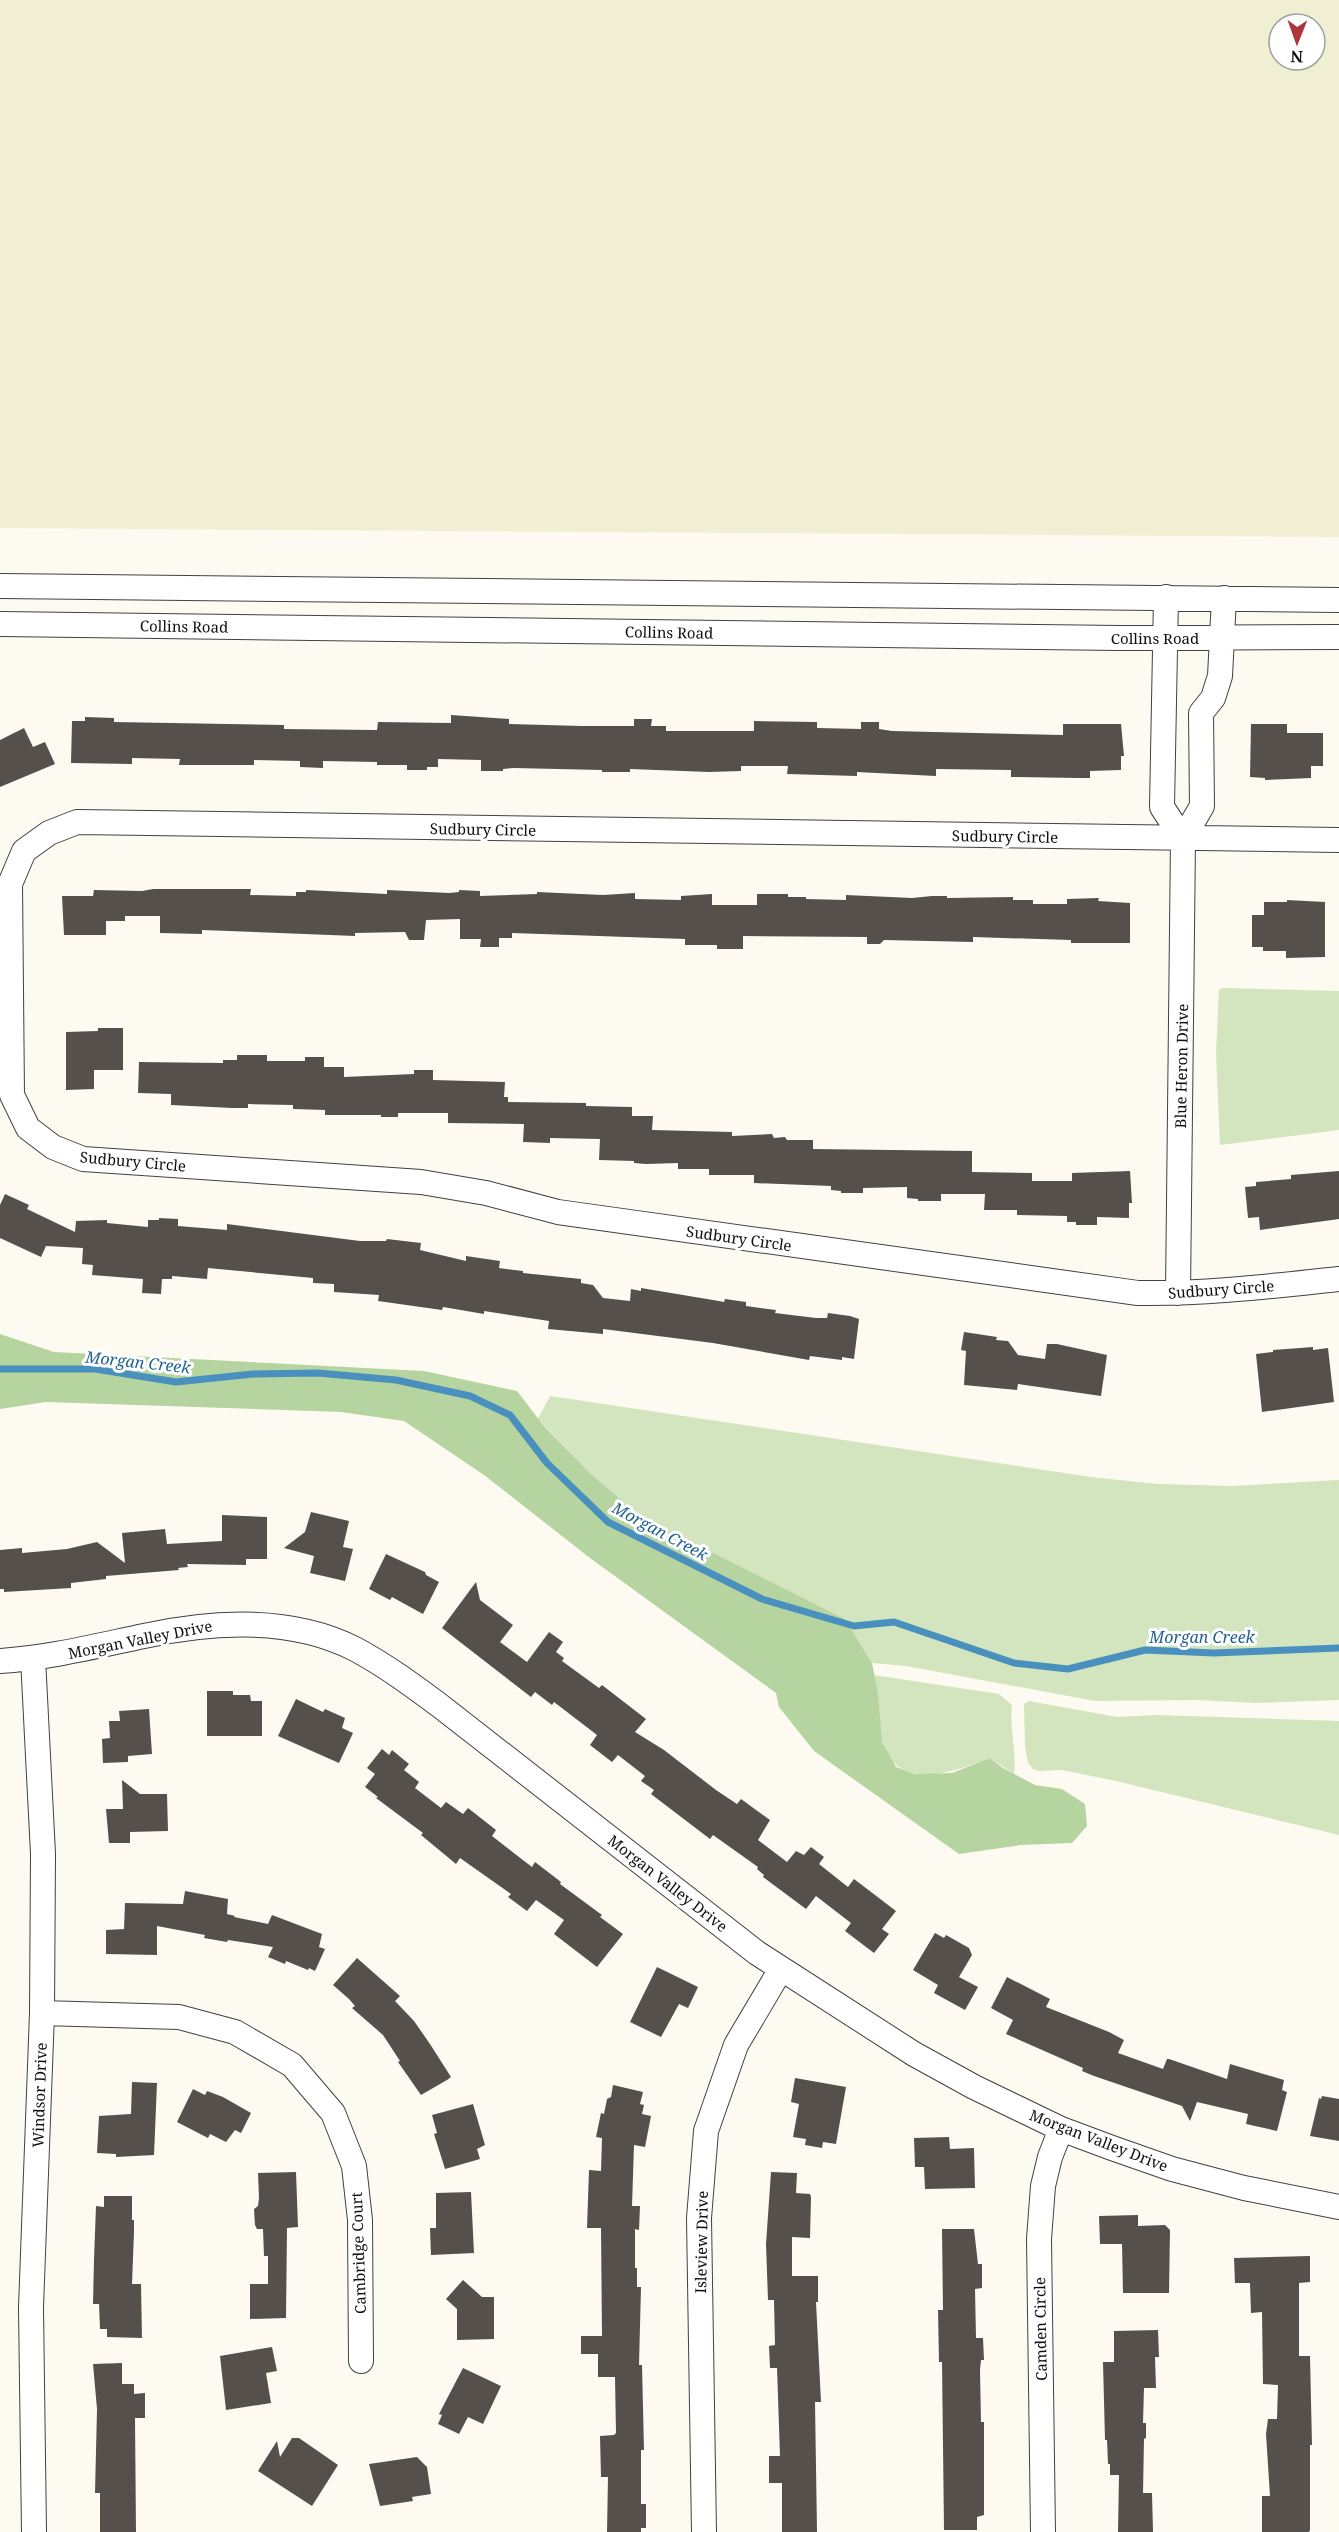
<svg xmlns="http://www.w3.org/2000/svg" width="1339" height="2532" viewBox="0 0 1339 2532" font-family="'Noto Serif',serif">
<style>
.farmland{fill:#f1efd3;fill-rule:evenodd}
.green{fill:#d2e5be}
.forest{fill:#b6d49f}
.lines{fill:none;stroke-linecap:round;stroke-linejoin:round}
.stream{stroke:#4990bf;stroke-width:7}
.building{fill:#56504c}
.minor-casing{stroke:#414141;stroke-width:26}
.minor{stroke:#fff;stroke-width:24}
.labels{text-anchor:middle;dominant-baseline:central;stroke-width:6;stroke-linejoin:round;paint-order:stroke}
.street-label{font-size:15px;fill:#0e0e0e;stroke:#fff}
.water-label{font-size:16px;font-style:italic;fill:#246293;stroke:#fff}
</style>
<rect width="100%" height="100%" fill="#fdfbf1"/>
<path class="farmland" d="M0 0H1339V537L0 528ZM1279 24H1315V60H1279Z"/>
<path class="green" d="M1224 988 1339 991V1130L1220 1145 1216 1053 1219 989Z
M550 1396 1091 1477 1158 1484 1232 1486 1339 1480V1700L1255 1703 1197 1700 1095 1701 906 1666 872 1663 845 1619 640 1516 592 1475 538 1419Z
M874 1675 999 1694 1012 1705C1009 1728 1017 1751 1014 1774L990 1758C956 1771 899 1793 883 1744 877 1726 878 1695 874 1675Z
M1029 1701 1117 1717 1157 1715 1339 1721V1835L1116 1781 1062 1770 1039 1771 1033 1769 1028 1763 1025 1746 1024 1704Z"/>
<path class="forest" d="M0 1334 54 1352 424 1371 517 1391 543 1425 592 1475 640 1516 845 1619 872 1663 878 1694 882 1742 896 1767 915 1774 952 1773 990 1758 1003 1768 1035 1785 1062 1789 1085 1804 1087 1826 1072 1843 1021 1845 959 1854 814 1751 779 1707 776 1693 590 1558 484 1475 404 1421 341 1412 46 1402 0 1409Z"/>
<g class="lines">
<path class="stream" d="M0 1369H95L176 1382 253 1374 318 1373 396 1380 470 1396 510 1415 547 1463 608 1522 762 1599 854 1626 894 1622 1014 1663 1068 1669 1145 1650 1214 1653 1339 1648"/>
</g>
<path class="building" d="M451 715 509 719V724L582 726H634V719H652L651 726H666V731H754V721L817 722V728L861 729V722H879V729L892 731 1063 735V724H1121L1124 756H1121V770L1090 771V778H1079L1011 777V770L936 769V776L857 772V776L787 774 788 766H741V771L709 772 630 769V772H602V770L514 768 503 769V771H481V760L438 759V767H427V770H407V765H377V762L323 761V768L300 767V761L254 760V765H179L180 759 132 758V764L71 763 72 721H85V717L114 718V722L284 725V729L377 730 378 722 451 723Z
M1251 724H1287V733H1323V766H1311V778L1265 780V778L1250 777Z
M24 728 33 747 45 742 55 764 0 787V740Z
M153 889H251L250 895 296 896V892H306V890L387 894V890L449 893 459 892V890L480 891V896L537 894V892L603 895 635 893V899L681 900V896L712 894V905H757V894H788V897H806V899L846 900V895L912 898 932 896H947V898L1013 897V900H1033V904H1067V899L1099 898 1098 901 1130 903V943H1071V940L973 937V942L884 940 880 944H867V937L743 936V949H717V945H685V939L512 933V938H499V947H480L481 939H460V919L426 920 424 940H409L405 932 355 933V936L202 930V934L160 933V916H125V921H106V935H64L62 896H93L94 890 142 891Z
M1287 900 1325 902V957L1286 958V951H1263V947H1252V915H1264V902H1287Z
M98 1028H123V1070H94V1089L66 1090V1032L98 1031Z
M237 1055H267V1061H305V1057H324V1067H344V1077L414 1074V1070H433V1080L505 1082 504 1097H508V1102L586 1103V1106L632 1107V1116H653L652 1130 732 1132V1136L772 1134 774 1138 785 1137 787 1140H813V1149L972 1151V1172L1032 1173V1181H1072V1173L1130 1171 1132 1203H1129V1218L1097 1217V1225H1076V1222H1067V1216L1017 1215V1210H984L985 1194H941V1201H918V1199L907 1198V1187L863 1188V1193H841V1191L831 1190V1186L754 1183V1175H709V1169H678V1163L646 1164 634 1163V1161L599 1160 600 1139 550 1138V1143L523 1142 524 1124 448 1123V1113H398V1117H381V1115H325V1110L293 1109V1105L248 1104V1108H232L171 1105V1094L138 1093 139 1062 223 1063V1060H237Z
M1339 1171V1219L1260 1230 1259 1217 1248 1218 1245 1187 1256 1186V1182L1291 1179V1175Z
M5 1194 29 1205 27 1209 75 1232 76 1221 107 1220V1223L148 1227V1220H159V1218L178 1219V1226L227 1230V1224L360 1241H386L387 1239 421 1243 420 1250 466 1261V1256L500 1261 499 1268 523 1271V1273L581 1279V1283L593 1285 603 1298 630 1301 631 1289 641 1291V1288L713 1300 724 1302 725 1299 746 1302V1306L776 1310 775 1313 816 1318H827L828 1313 850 1316 859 1319 854 1359 842 1357V1360L810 1356 809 1360 713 1343 603 1329V1334L548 1329 549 1321 484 1311V1314L443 1307 442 1310 378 1301 379 1295 334 1292V1284L313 1283V1278L208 1268 207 1279 172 1276V1279H162L161 1294 142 1293 143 1279 92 1275 93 1265 82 1264 83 1248 46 1246 41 1257 0 1238V1205Z
M964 1332 997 1337 996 1340 1008 1341 1018 1355 1045 1359 1047 1344H1057L1107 1355 1101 1396 1018 1384 1017 1390 964 1385 966 1351 961 1350Z
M1313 1347V1350L1328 1348 1334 1402 1262 1412 1256 1354 1273 1352V1350Z
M311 1512 349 1521 343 1547 353 1549 345 1581 310 1573 314 1556 284 1548 305 1532Z
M222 1515 267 1517V1559H246V1565L187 1564 188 1567 178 1568 179 1570 106 1576V1579L71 1583V1588L4 1592V1589H0V1550L22 1548V1553L67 1549 97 1542 125 1563 122 1533 165 1529 167 1544 222 1541Z
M386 1554 425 1572 426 1575 439 1582 423 1614 392 1597 390 1600 369 1589Z
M476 1582 480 1600 513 1625 500 1642 527 1662 549 1632 563 1642 556 1652 564 1658 562 1661 599 1688 602 1685 646 1719 635 1732 664 1750 716 1790 737 1804 741 1799 770 1820 758 1840 787 1862 796 1851 804 1855 811 1847 824 1857 819 1864 848 1887 854 1879 896 1911 882 1929 889 1934 874 1953 845 1931 851 1923 816 1896 806 1909 763 1877 764 1875 757 1869 758 1867 713 1835 710 1839 651 1794 654 1790 641 1781 645 1776 618 1755 612 1762 590 1745 597 1735 554 1702 552 1705 535 1692 531 1697 442 1628Z
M207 1691H233V1695H250L251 1701H262V1736H207Z
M296 1699 323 1712 325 1709 345 1718 342 1728 353 1733 339 1763 278 1736Z
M149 1709 152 1754 128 1756V1762L103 1763 102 1739 110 1738 109 1721H120L119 1711Z
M382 1749 389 1755 392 1750 409 1764 404 1770 419 1782 415 1788 441 1808 446 1802 463 1814 468 1808 496 1830 492 1836 532 1867 535 1862 561 1882 560 1884 602 1915 600 1917 623 1934 597 1967 554 1934 564 1920 536 1900 527 1911 508 1897 511 1894 460 1858 456 1864 421 1835 423 1833 376 1798 378 1797 365 1787 375 1774 367 1768Z
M122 1780 140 1794H167L168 1831 130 1832V1843H109L106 1809H123Z
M185 1891 228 1899 227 1914 235 1916 234 1917 268 1924 272 1915 322 1934 319 1947 325 1949 315 1971 309 1968 308 1970 286 1961 285 1964 268 1957 273 1947 228 1940 227 1942 204 1938 205 1935 157 1926V1955L106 1954V1930L124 1929 125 1903 183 1904Z
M935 1933 944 1938 946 1935 969 1948 972 1955 959 1977 978 1987 965 2010 934 1993 938 1985 913 1970Z
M357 1958 400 1996 395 2001 414 2021 430 2044 451 2077 447 2080 421 2095 398 2062 400 2061 383 2035 352 2008 355 2006 349 1999 333 1985Z
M657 1967 698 1987 688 2008 679 2004 661 2037 630 2022Z
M1007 1977 1050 1999 1046 2007 1109 2032 1124 2040 1118 2053 1163 2069 1167 2059H1169L1227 2079 1230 2064 1284 2080 1282 2090 1287 2092 1277 2131 1246 2124 1248 2114 1197 2102 1190 2121 1182 2106 1094 2076 1082 2071 1083 2068 1006 2034 1013 2020 991 2008Z
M795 2078 846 2087 836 2144 823 2142 822 2148 805 2145 806 2139 793 2137 799 2104 791 2102Z
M132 2082 157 2083 154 2155 116 2157V2154L97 2153 99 2116 131 2114Z
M613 2085 643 2092 640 2104 644 2105 642 2114 651 2116 645 2147 634 2145 632 2206H640L639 2230 635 2229V2268H637V2287H641L639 2365H642L644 2450H641V2504H646V2528H641V2532H607L608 2477H601L600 2436 614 2435 616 2433 615 2377H598V2354H581V2336H602L601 2228H587L589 2170 601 2171 602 2138 596 2137 601 2113 604 2114 607 2099 611 2097Z
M193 2089 205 2095 207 2091 223 2097 251 2113 241 2133 235 2130 226 2142 210 2134 208 2138 177 2122Z
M1322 2096 1339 2099V2141L1310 2136 1319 2098 1321 2099Z
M473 2104 485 2145 477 2149 480 2159 445 2169 434 2134 437 2133 432 2115Z
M949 2137 950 2149 974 2148 975 2188 925 2189 924 2167H915L914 2138Z
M296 2172 298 2227 287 2228 286 2318 250 2319V2284H268V2256H264L263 2229H257L255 2225 254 2209 258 2206 259 2198 258 2173Z
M771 2172 797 2173 796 2193 810 2194 811 2197 810 2238 792 2237V2276H818V2302H816L821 2402H815L817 2532H782V2483H769V2456H780L777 2368H770L769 2346 775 2345 774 2300H768L766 2244Z
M471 2192 474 2253 431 2255 430 2228H436V2193Z
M104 2196H132V2220H134V2232L132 2284H141L142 2338 107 2337V2329H100L99 2304H93L94 2260 96 2206 104 2207Z
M1138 2215V2226L1165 2225 1170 2230 1169 2293H1123L1122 2244H1100L1099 2216Z
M942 2229H974L978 2264H982V2288L975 2289 976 2338H983L984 2360H981L980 2370 981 2422H984V2515L977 2517V2530H944L942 2362H939L938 2310H943Z
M1310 2256V2282L1299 2283V2356H1310L1312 2445H1310V2530L1309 2532H1262V2496H1270L1266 2434 1268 2419H1277L1278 2385 1263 2384 1262 2312 1251 2313 1250 2283H1235L1234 2258Z
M463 2280 482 2297H494V2339L457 2340V2309L446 2299Z
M1158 2330 1159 2357H1155L1156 2388H1144L1143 2423H1146V2438L1144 2439 1143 2493H1152L1153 2532H1118L1119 2475H1110V2464H1108L1107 2440H1105L1103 2362H1114V2331Z
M272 2347 277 2371 266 2373 271 2403 226 2410 220 2356Z
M122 2363V2384H134V2394L145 2393V2418H135L136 2532H100V2493H95L97 2409 93 2364Z
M463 2368 501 2386 483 2424 468 2417 459 2434 438 2424 442 2415 439 2414Z
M292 2438H299L338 2465 312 2506 258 2471 277 2441 280 2457Z
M417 2457 427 2467 431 2494 412 2497 413 2501 380 2506 369 2464Z"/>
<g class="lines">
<g class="minor-casing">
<path id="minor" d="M0 586 1339 600
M1166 597 1162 807 1183 839
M0 624 1120 638 1339 637
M1339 840 77 822 49 833 24 851 10 884 12 1095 28 1128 53 1147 83 1159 421 1182 486 1193 558 1212 1138 1293C1206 1294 1272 1286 1339 1279
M1178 1293 1183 839 1202 806 1201 713 1213 698 1220 676 1224 598
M33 1658 43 1854 42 2013 31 2307 34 2532
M0 1661C49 1658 96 1646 144 1636 213 1621 290 1616 355 1649 385 1665 412 1685 439 1705L757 1953 914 2054 974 2087 1061 2129 1112 2148 1172 2169 1244 2188 1339 2207
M42 2013 179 2017 235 2032 292 2065 333 2113 354 2166 360 2220 361 2361
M704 2532 699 2218 706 2131 736 2045 781 1969
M1043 2532 1039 2239 1043 2186 1050 2157 1061 2129"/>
</g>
<use href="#minor" class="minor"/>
</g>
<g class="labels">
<g class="street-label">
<text transform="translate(184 626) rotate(1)">Collins Road</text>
<text transform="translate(669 632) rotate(1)">Collins Road</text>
<text x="1155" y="638">Collins Road</text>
<text transform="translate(483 829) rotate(1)">Sudbury Circle</text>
<text transform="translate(1005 836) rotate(1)">Sudbury Circle</text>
<text transform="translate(1181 1066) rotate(-89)">Blue Heron Drive</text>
<text transform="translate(133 1161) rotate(5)">Sudbury Circle</text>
<text transform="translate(739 1238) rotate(8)">Sudbury Circle</text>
<text transform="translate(1221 1289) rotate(-4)">Sudbury Circle</text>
<text transform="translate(140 1639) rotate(-11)">Morgan Valley Drive</text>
<text transform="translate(668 1883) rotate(38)">Morgan Valley Drive</text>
<text transform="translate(39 2095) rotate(-88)">Windsor Drive</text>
<text transform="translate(1099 2140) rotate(21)">Morgan Valley Drive</text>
<text transform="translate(701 2242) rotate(-89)">Isleview Drive</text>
<text transform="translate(358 2253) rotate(-92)">Cambridge Court</text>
<text transform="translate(1040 2329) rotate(-91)">Camden Circle</text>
</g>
<g class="water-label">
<text transform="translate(138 1362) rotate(6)">Morgan Creek</text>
<text transform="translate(660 1531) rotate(28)">Morgan Creek</text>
<text x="1202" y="1637">Morgan Creek</text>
</g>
</g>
<g transform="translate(1297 42) rotate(181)"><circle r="28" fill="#ffffff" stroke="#9f9f9f" stroke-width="1.5"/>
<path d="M0-4.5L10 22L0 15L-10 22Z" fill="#b0353a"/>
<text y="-9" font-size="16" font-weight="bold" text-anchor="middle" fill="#0e0e0e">N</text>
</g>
</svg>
